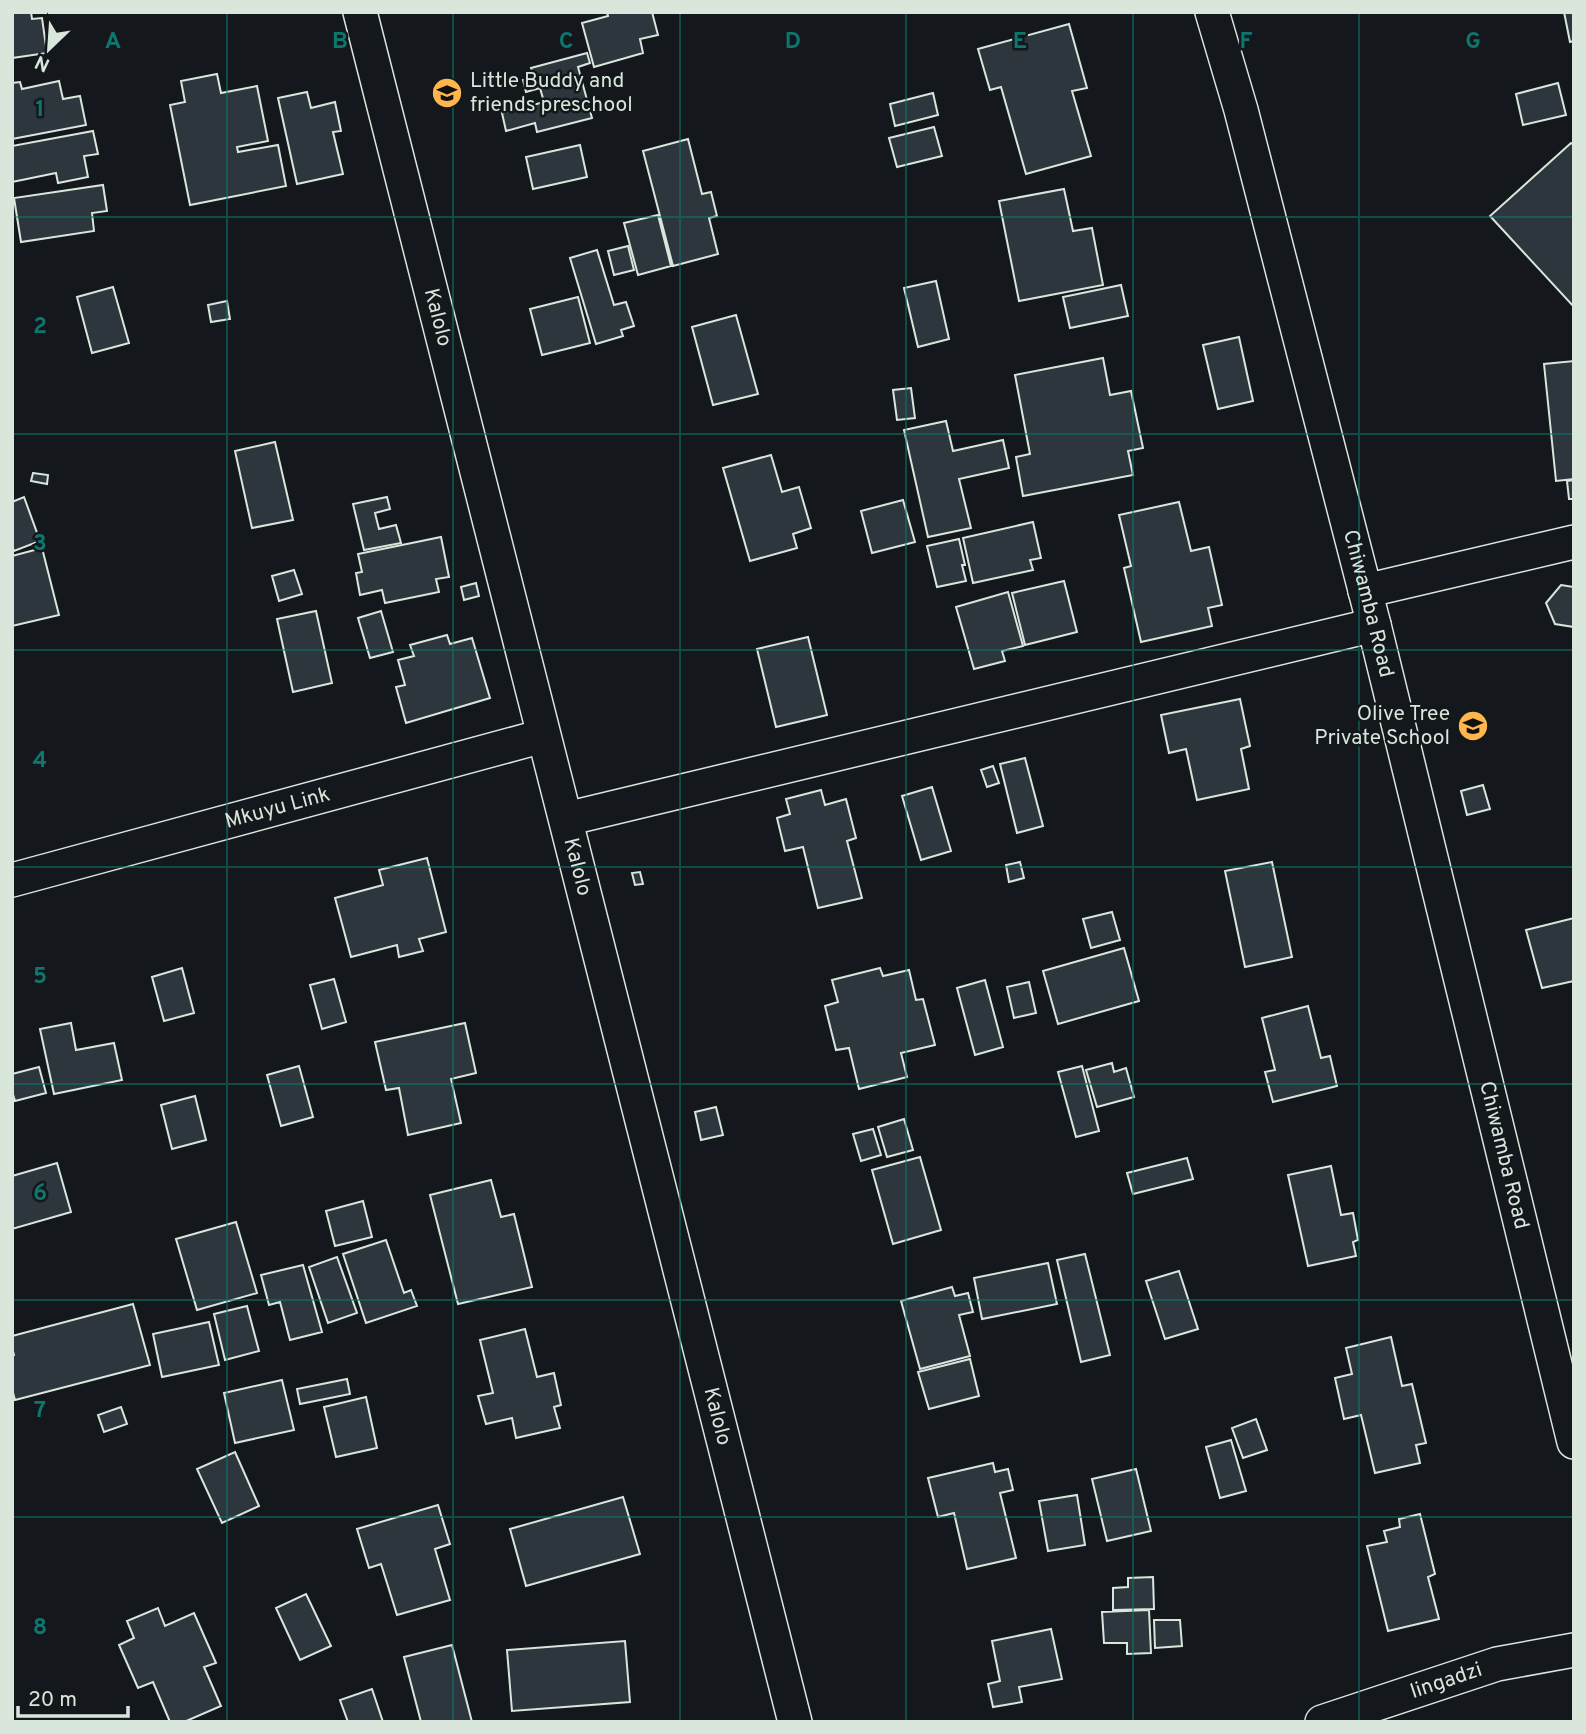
<svg xmlns="http://www.w3.org/2000/svg" width="1586" height="1734" viewBox="0 0 1586 1734" font-family="Overpass,sans-serif">
<style>
.building{fill:#2c363c;stroke:#d8e6dc;stroke-width:2}
.lines{fill:none;stroke-linecap:round;stroke-linejoin:round}
.minor-casing{stroke:#d8e6dc;stroke-width:36}
.minor{stroke:#14181c;stroke-width:33}
.grid{fill:none;stroke:#0f766e;stroke-width:2;stroke-opacity:0.55}
.labels{text-anchor:middle;dominant-baseline:central;stroke-width:5;stroke-linejoin:round;paint-order:stroke}
.poi-label{font-size:21px;fill:#d8e6dc;stroke:#14181c;text-anchor:start}
.street-label{font-size:21px;fill:#d8e6dc;stroke:#14181c}
.grid-label{font-size:23px;text-anchor:middle;font-weight:bold;fill:#0f766e;stroke:#14181c;stroke-width:5;stroke-linejoin:round;paint-order:stroke}
</style>
<rect width="100%" height="100%" fill="#14181c"/>
<path class="building" d="M12 12H31L32 19 42 18 47 53 12 58Z
M607 12H652L658 35 640 39 643 53 594 67 582 23 608 16Z
M1564 12H1574V41L1570 42Z
M1069 24 1087 88 1072 91 1091 156 1026 174 1001 87 990 90 978 49Z
M587 53 590 63 578 67 592 118 537 132 535 123 506 131 502 113 544 102 540 88 526 92 523 80 534 77 531 68Z
M217 74 221 93 257 86 268 141 237 147 238 152 278 145 286 186 190 205 170 105 185 102 181 81Z
M59 81 63 99 80 96 86 125 12 139V83L20 82 22 89Z
M1558 83 1566 115 1523 125 1516 94Z
M307 92 311 108 335 102 341 131 333 132 343 174 297 184 278 98Z
M933 93 938 115 895 126 890 104Z
M934 127 942 156 897 167 889 138Z
M93 131 98 154 84 156 88 177 58 183 56 173 12 182V146Z
M688 139 702 194 711 192 717 216 709 218 718 254 673 266 643 151Z
M1571 143 1574 145V307L1490 216Z
M580 145 587 177 533 189 526 157Z
M103 185 107 211 92 213 94 231 21 242 14 198Z
M1064 189 1073 231 1092 228 1103 285 1019 301 999 201Z
M658 215 671 266 638 275 624 223Z
M628 246 634 270 614 275 608 251Z
M597 250 614 305 626 302 634 326 621 330 623 336 596 344 570 258Z
M936 281 949 339 918 347 904 288Z
M1121 285 1128 316 1070 328 1063 297Z
M113 287 129 343 92 353 77 297Z
M578 297 590 343 542 355 530 309Z
M227 301 230 319 211 322 208 305Z
M736 315 758 394 713 405 692 327Z
M1239 337 1253 401 1218 409 1203 345Z
M1103 358 1110 395 1131 391 1143 448 1128 451 1133 475 1023 496 1016 457 1030 454 1015 375Z
M1574 361V479L1556 481 1544 364Z
M911 388 915 418 897 420 893 390Z
M946 421 953 451 1003 440 1009 468 959 479 971 528 928 537 904 430Z
M275 442 293 520 252 528 235 451Z
M771 455 782 492 799 487 811 528 793 534 797 548 750 561 723 468Z
M33 473 48 475 47 484 31 481Z
M1574 480V499H1569L1567 481Z
M24 497 40 541 14 551 12 546V502Z
M387 497 390 509 375 513 379 529 396 525 401 543 364 550 353 504Z
M903 500 915 542 872 553 861 511Z
M1179 502 1191 551 1209 547 1222 605 1208 608 1212 626 1141 642 1124 568 1131 566 1119 515Z
M1033 522 1041 558 1030 560 1033 570 973 583 963 538Z
M441 537 449 577 436 579 439 592 385 603 382 590 360 595 356 573 362 572 358 554Z
M959 539 965 565H962L966 581 937 587 927 546Z
M42 548 59 615 12 626V556Z
M294 570 302 594 279 601 272 576Z
M1064 581 1077 632 1025 645 1012 593Z
M476 583 479 596 464 600 461 587Z
M1561 585 1574 587V627L1555 624 1546 603Z
M1008 592 1023 646 1002 651 1005 661 974 669 956 607Z
M316 611 332 683 293 692 277 619Z
M381 611 393 652 370 658 358 618Z
M447 635 450 644 472 638 490 698 406 723 396 687 405 685 398 660 414 656 410 645Z
M808 637 827 715 776 727 757 649Z
M1240 699 1250 746 1241 749 1249 789 1197 800 1186 749 1169 753 1161 715Z
M1025 758 1043 826 1017 833 1000 764Z
M993 766 999 783 987 787 981 770Z
M1483 785 1490 809 1467 815 1461 791Z
M932 787 951 851 921 860 902 796Z
M821 790 825 805 846 799 856 838 847 841 862 898 818 908 803 847 785 851 777 818 790 814 786 799Z
M427 858 446 932 419 939 423 951 399 957 397 945 351 957 335 898 383 885 379 870Z
M1020 862 1024 878 1009 882 1006 865Z
M1272 862 1292 957 1245 967 1225 871Z
M640 872 643 884 635 885 632 873Z
M1112 912 1120 940 1091 948 1083 919Z
M1574 918V981L1542 988 1526 930Z
M1124 948 1139 1001 1058 1024 1043 971Z
M182 968 194 1013 164 1021 152 977Z
M880 968 883 976 909 970 916 1000 923 999 935 1045 901 1053 907 1077 859 1089 849 1048 836 1050 825 1006 838 1002 832 980Z
M334 979 346 1022 322 1029 310 985Z
M985 980 1003 1047 975 1055 957 988Z
M1029 982 1036 1013 1014 1018 1007 987Z
M1308 1006 1321 1058 1330 1056 1337 1086 1273 1102 1265 1072 1275 1070 1262 1018Z
M71 1023 76 1050 114 1043 122 1080 54 1094 40 1029Z
M465 1023 476 1073 451 1079 461 1123 408 1135 399 1088 386 1090 375 1042Z
M1112 1063 1114 1072 1126 1068 1134 1097 1097 1107 1086 1070Z
M299 1066 313 1117 281 1126 267 1075Z
M1082 1066 1099 1131 1076 1137 1058 1072Z
M39 1067 46 1093 15 1101 12 1091V1074Z
M195 1096 206 1140 172 1149 161 1105Z
M716 1107 723 1135 701 1140 695 1112Z
M904 1119 913 1150 887 1157 878 1127Z
M873 1129 881 1155 861 1161 853 1134Z
M920 1157 941 1230 893 1244 872 1170Z
M1187 1158 1193 1179 1133 1194 1127 1173Z
M57 1163 71 1212 12 1229V1176Z
M1331 1166 1341 1215 1353 1213 1358 1240 1353 1242 1356 1256 1308 1266 1288 1175Z
M491 1180 501 1217 514 1214 532 1287 458 1304 430 1195Z
M363 1201 372 1237 335 1246 326 1211Z
M236 1222 257 1293 197 1310 176 1239Z
M386 1240 404 1293 411 1290 417 1306 366 1323 343 1254Z
M1085 1254 1110 1355 1081 1362 1057 1260Z
M337 1257 357 1313 328 1323 309 1267Z
M1048 1263 1057 1304 982 1319 974 1278Z
M303 1265 322 1332 290 1340 280 1302 269 1305 261 1275Z
M1179 1271 1198 1329 1165 1339 1146 1281Z
M952 1287 955 1296 968 1293 973 1312 959 1315 970 1356 920 1369 901 1301Z
M133 1304 150 1365 15 1400 12 1389V1356L14 1355 12 1348V1336Z
M247 1306 259 1351 225 1360 214 1314Z
M209 1322 219 1365 162 1377 153 1334Z
M525 1329 537 1377 554 1373 561 1405 554 1407 560 1428 516 1438 512 1418 486 1424 478 1396 493 1393 480 1340Z
M1391 1337 1402 1386 1412 1384 1426 1443 1416 1445 1420 1463 1375 1473 1361 1415 1344 1419 1335 1378 1352 1374 1346 1348Z
M970 1359 979 1396 929 1409 918 1372Z
M347 1379 350 1394 300 1404 297 1389Z
M282 1380 294 1430 235 1443 224 1393Z
M366 1397 377 1448 336 1457 324 1407Z
M121 1407 127 1424 104 1432 98 1415Z
M1256 1419 1267 1450 1243 1458 1232 1428Z
M1231 1440 1246 1491 1220 1498 1206 1447Z
M235 1452 259 1506 222 1523 197 1469Z
M993 1463 995 1472 1008 1469 1013 1490 1000 1493 1016 1558 967 1569 954 1513 938 1517 928 1478Z
M1136 1469 1151 1531 1107 1541 1092 1479Z
M1077 1495 1085 1545 1048 1551 1039 1501Z
M623 1497 640 1554 526 1586 510 1529Z
M438 1505 450 1544 435 1549 450 1600 397 1615 381 1564 369 1568 357 1529Z
M1420 1514 1435 1574 1428 1577 1439 1619 1388 1631 1367 1546 1387 1542 1384 1531 1400 1527 1399 1519Z
M1153 1577 1154 1609 1113 1610V1588L1128 1587V1578Z
M306 1594 331 1646 300 1660 276 1608Z
M158 1608 165 1626 194 1613 216 1663 204 1667 221 1706 184 1722H170L153 1682 138 1688 119 1645 134 1638 127 1621Z
M1149 1610 1151 1653 1127 1654V1643H1104L1102 1612Z
M1154 1620H1180L1182 1646 1155 1648Z
M1051 1629 1062 1679 1019 1687 1022 1702 993 1707 988 1684 1000 1681 992 1641Z
M625 1641 630 1702 512 1711 507 1650Z
M452 1645 472 1722H421L404 1657Z
M372 1689 383 1722H348L340 1700Z"/>
<g class="lines">
<g class="minor-casing">
<g id="minor">
<path id="s1" d="M360 12 795 1722"/>
<path id="s2" d="M1212 12 1241 110 1374 625 1574 1442"/>
<path d="M1365 591 1574 542"/>
<path d="M566 819 1374 625"/>
<path id="s3" d="M12 880 543 736"/>
<path id="s4" d="M1322 1722 1497 1664 1574 1650"/>
</g>
</g>
<use href="#minor" class="minor"/>
</g>
<path class="grid" d="M227 12V1722M453 12V1722M680 12V1722M906 12V1722M1133 12V1722M1359 12V1722M12 217H1574M12 434H1574M12 650H1574M12 867H1574M12 1084H1574M12 1300H1574M12 1517H1574"/>
<defs>
<g id="school-disc" transform="scale(1.575)"><circle r="9.5" fill="#ffb74d" stroke="#14181c"/><path d="M0-5L7-2L0 1L-7-2ZM-4 1L0 2.5L4 1V4Q0 6-4 4Z" fill="#111"/></g>
</defs>
<g fill-rule="evenodd">
<use href="#school-disc" x="447" y="93"/>
<use href="#school-disc" x="1473" y="726"/>
</g>
<g class="labels">
<g class="poi-label">
<text x="470" y="81">Little Buddy and<tspan x="470" dy="24">friends preschool</tspan></text>
<text x="1450" y="714" text-anchor="end">Olive Tree<tspan x="1450" dy="24">Private School</tspan></text>
</g>
<g class="street-label">
<text stroke="none"><textPath href="#s1" startOffset="315">Kalolo</textPath></text>
<text stroke="none"><textPath href="#s2" startOffset="612">Chiwamba Road</textPath></text>
<text stroke="none"><textPath href="#s3" startOffset="275">Mkuyu Link</textPath></text>
<text stroke="none"><textPath href="#s1" startOffset="882">Kalolo</textPath></text>
<text stroke="none"><textPath href="#s2" startOffset="1180">Chiwamba Road</textPath></text>
<text stroke="none"><textPath href="#s1" startOffset="1449">Kalolo</textPath></text>
<text stroke="none"><textPath href="#s4" startOffset="131">lingadzi</textPath></text>
</g>
</g>
<g class="grid-label">
<text x="113" y="48">A</text>
<text x="340" y="48">B</text>
<text x="566" y="48">C</text>
<text x="793" y="48">D</text>
<text x="1020" y="48">E</text>
<text x="1246" y="48">F</text>
<text x="1473" y="48">G</text>
<text x="40" y="116">1</text>
<text x="40" y="333">2</text>
<text x="40" y="550">3</text>
<text x="40" y="767">4</text>
<text x="40" y="983">5</text>
<text x="40" y="1200">6</text>
<text x="40" y="1417">7</text>
<text x="40" y="1634">8</text>
</g>
<rect width="1586" height="1734" fill="none" stroke="#d8e6dc" stroke-width="28"/>
<g transform="translate(49 49) rotate(205)" stroke="#14181c" stroke-width="5" paint-order="stroke">
<path d="M0-5L12 26L0 18L-12 26Z" fill="#d8e6dc"/>
<text y="-10" font-size="19" font-weight="bold" text-anchor="middle" fill="#d8e6dc">N</text>
</g>
<path d="M18 1706v10h110v-10" fill="none" stroke="#d8e6dc" stroke-width="3.5"/>
<text x="28" y="1706" font-size="21" fill="#d8e6dc" stroke="#14181c" stroke-width="5" paint-order="stroke">20 m</text>
</svg>
